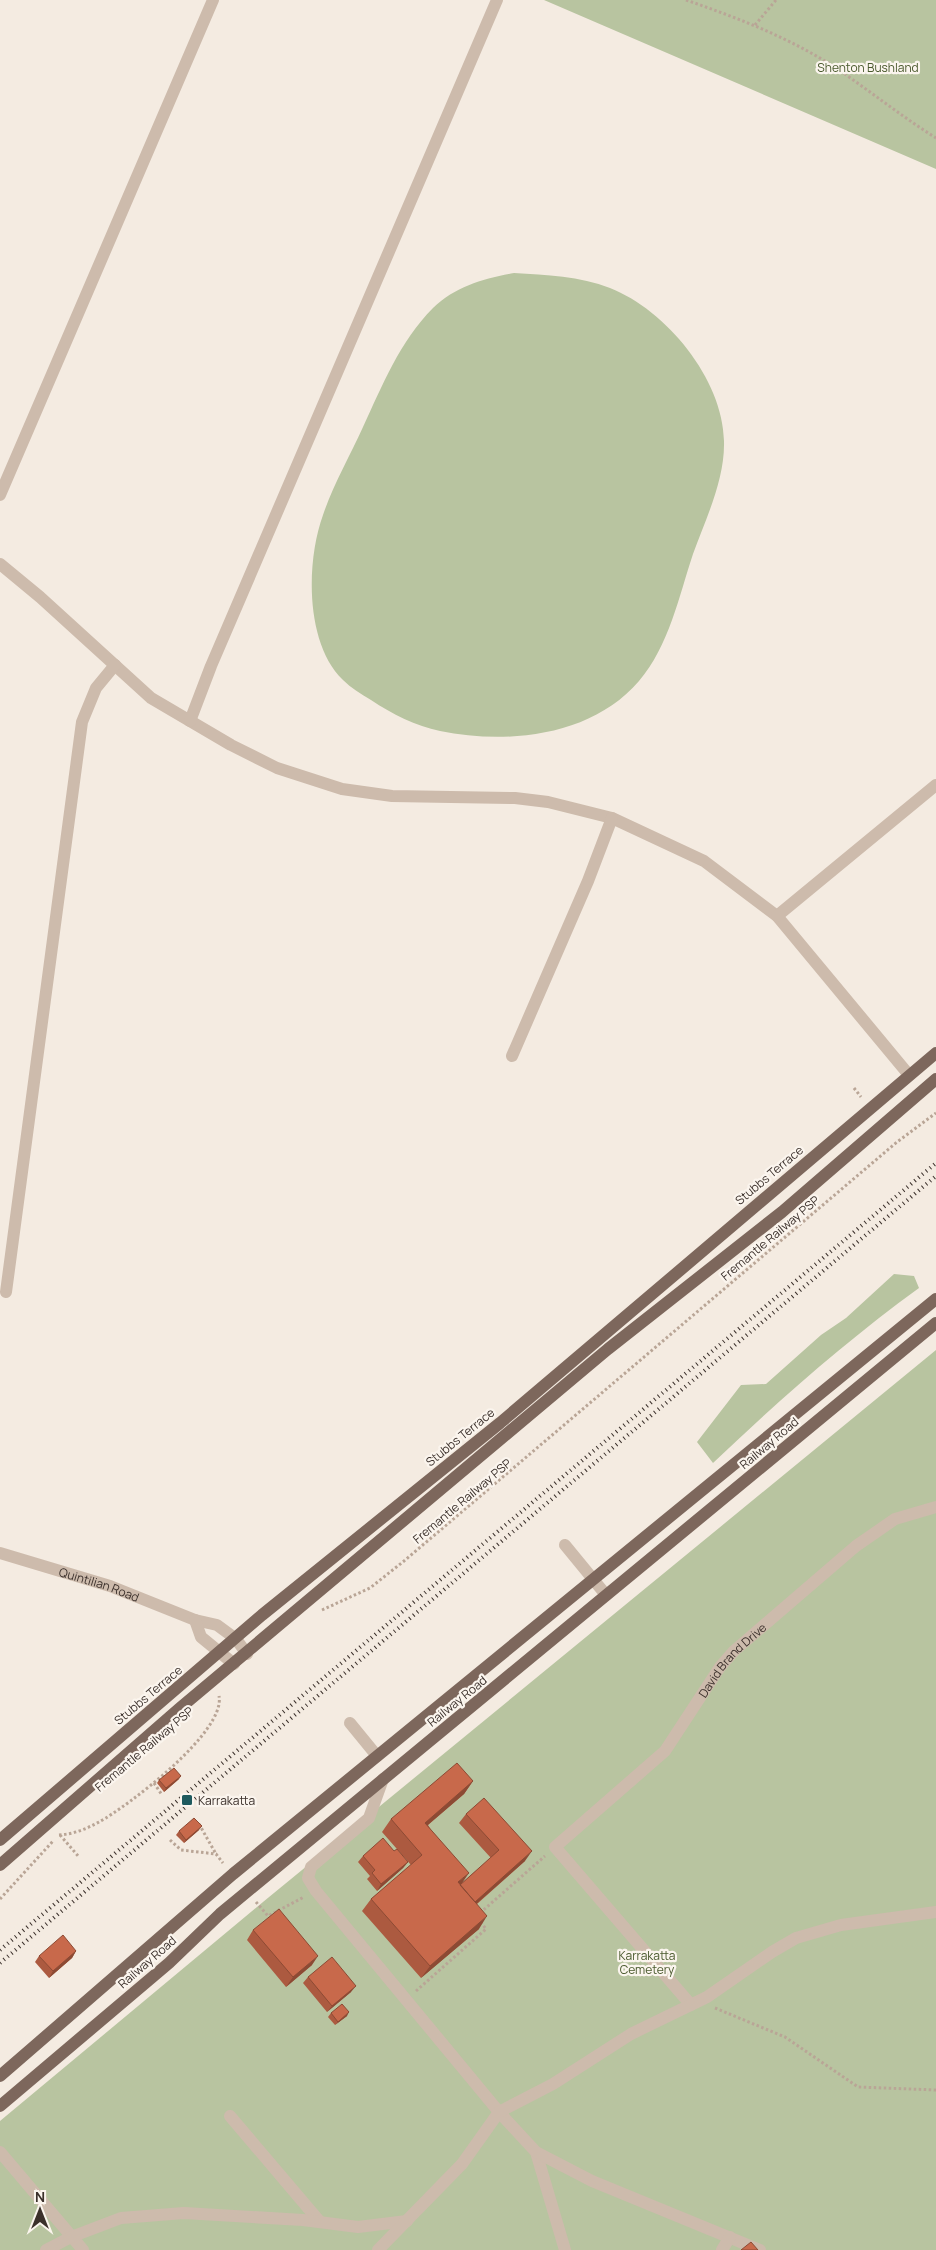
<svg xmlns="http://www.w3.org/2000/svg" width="936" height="2250" viewBox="0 0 936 2250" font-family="Manrope,sans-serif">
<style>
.green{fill:#b8c4a0}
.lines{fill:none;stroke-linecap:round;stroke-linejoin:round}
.path{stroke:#b9a596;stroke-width:3;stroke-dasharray:2.5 2.5;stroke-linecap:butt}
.minor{stroke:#cdbbac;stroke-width:12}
.major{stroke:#7d675c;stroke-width:12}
.rail{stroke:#3b302b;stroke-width:4;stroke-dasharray:1 4;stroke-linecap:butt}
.wall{fill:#ac5a40}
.shaded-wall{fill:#8c4a34}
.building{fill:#c8694b;stroke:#8c4a34}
.poi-dot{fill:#1f5a5e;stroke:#fbf5ee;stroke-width:2}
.labels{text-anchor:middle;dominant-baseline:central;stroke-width:4.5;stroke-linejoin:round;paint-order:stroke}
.park-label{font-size:12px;fill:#4a5a2e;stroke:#fbf5ee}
.street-label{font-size:12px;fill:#3b302b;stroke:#fbf5ee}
.poi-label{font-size:12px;fill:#3b302b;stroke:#fbf5ee;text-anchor:start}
</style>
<rect width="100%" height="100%" fill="#f4ebe1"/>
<path class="green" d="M544 0H936V169Z
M514 273C546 275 580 276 610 288 666 310 723 379 724 441 725 480 706 518 693 554 679 596 669 646 639 681 592 736 508 745 440 731 416 726 392 714 371 700 361 694 351 688 343 680 305 643 306 562 323 515 333 485 350 456 363 427 382 386 400 341 433 308 456 286 483 279 514 273Z
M894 1274 914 1276 919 1288C846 1341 778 1401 713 1463L697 1442 741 1385 766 1384 821 1335 846 1318Z
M936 1350V2250H0V2121L263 1902Z"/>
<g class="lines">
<path class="path" d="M686 0C738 18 790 38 836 68 870 91 901 116 936 138
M755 25 776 0
M854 1088 861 1097
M322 1610 370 1588 404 1561 897 1142 936 1113
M154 1783 162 1795
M199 1824 216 1854
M59 1835C74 1834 86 1829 99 1822 128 1806 226 1732 219 1696
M60 1835 79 1857
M170 1840 181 1850 216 1854 223 1863
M0 1899 54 1840
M256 1902 268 1916 304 1897
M480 1913 545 1856
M416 1991 486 1929 480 1921
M715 2008 785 2037 858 2087 936 2090"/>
<g class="minor">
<path d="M0 495 213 0"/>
<path d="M0 564 40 597 151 698 231 745 277 768 342 789 392 796 515 798 548 802 612 818 704 861 777 916 909 1075"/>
<path d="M190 721 211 666 497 0"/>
<path d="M777 916 936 785"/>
<path d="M512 1056 588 881 612 818"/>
<path d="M6 1292 82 722 96 688 115 665"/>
<path d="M565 1545 606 1595"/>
<path id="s1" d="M0 1553 110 1586 195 1620 217 1625 236 1639 247 1654"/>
<path d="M195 1620 201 1637 234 1664"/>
<path d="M350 1723 377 1756"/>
<path d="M383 1779 369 1818 311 1867 308 1878 316 1891 499 2112 536 2152 565 2250"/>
<path id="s2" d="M691 2005 555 1847 665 1751 720 1667 734 1651 856 1546 895 1519 936 1507"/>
<path d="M230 2116 320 2222"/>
<path d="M0 2152 83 2250"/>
<path d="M536 2152 592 2181 760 2250"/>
<path d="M46 2250 71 2237 121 2218 184 2213 303 2220 358 2227 407 2221"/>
<path d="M378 2250 462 2164 499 2112 553 2084 631 2034 707 1997 772 1952 796 1938 841 1925 936 1912"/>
<path d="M722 2250 730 2237"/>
</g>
<path class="major" d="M0 1840 262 1615 500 1423 936 1053
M0 1865 180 1708 608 1349 782 1212 936 1079
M0 2076 233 1874 936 1299
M0 2106 169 1963 220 1914 936 1323"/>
<path class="rail" d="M0 1950 936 1163
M0 1963 936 1176"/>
</g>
<path class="wall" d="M179 1779 164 1792 157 1783 159 1780Z
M473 1781 464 1794 428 1825 462 1883 491 1858 459 1823 466 1814 525 1861 477 1904 479 1929 421 1978 362 1911 371 1899 411 1865 382 1832 391 1819Z
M199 1830 184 1843 176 1835 179 1831Z
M394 1851 408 1862 403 1868 377 1891 367 1879 370 1876 358 1862 363 1856Z
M253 1930 312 1965 286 1987 247 1940Z
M76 1951 72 1958 49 1978 35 1962 39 1956Z
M308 1977 351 1992 327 2012 303 1983Z
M331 2013 347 2016 335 2025 328 2017Z"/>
<path class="shaded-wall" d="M181 1776 179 1779 164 1792 166 1788Z
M473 1781 464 1794 416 1835 425 1823Z
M202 1826 199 1830 184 1843 186 1840Z
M532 1851 525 1861 467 1912 474 1903Z
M408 1862 403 1868 377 1891 381 1884Z
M469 1873 460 1886 458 1882Z
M487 1916 479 1929 421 1978 430 1966Z
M76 1951 72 1958 49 1978 53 1971Z
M318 1956 312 1965 286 1987 293 1977Z
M356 1986 351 1992 327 2012 332 2006Z
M349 2012 347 2016 335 2025 338 2022Z"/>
<path class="building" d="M457 1763 473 1781 425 1823 469 1873 458 1882 487 1916 430 1966 371 1899 422 1855 391 1819Z
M174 1768 181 1776 166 1788 159 1780Z
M484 1798 532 1851 475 1902 460 1885 499 1850 466 1814Z
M194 1818 202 1826 186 1840 179 1831Z
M383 1838 394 1851 397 1849 408 1862 381 1884 372 1873 375 1870 363 1856Z
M279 1909 318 1956 293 1977 253 1930Z
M63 1935 76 1951 53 1971 39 1956Z
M332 1957 356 1986 332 2006 308 1977Z
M342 2004 349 2012 338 2022 331 2013Z
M751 2242 758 2250H741Z"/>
<rect class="poi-dot" x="181" y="1794" width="12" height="12" rx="2.5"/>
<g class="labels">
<g class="park-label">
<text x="868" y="67">Shenton Bushland</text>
<text x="647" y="1955">Karrakatta<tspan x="647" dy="14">Cemetery</tspan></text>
</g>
<g class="street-label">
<text transform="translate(769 1175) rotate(-40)">Stubbs Terrace</text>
<text transform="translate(770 1238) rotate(-40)">Fremantle Railway PSP</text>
<text transform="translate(460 1437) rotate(-39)">Stubbs Terrace</text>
<text transform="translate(769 1443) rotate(-40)">Railway Road</text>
<text transform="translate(462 1501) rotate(-40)">Fremantle Railway PSP</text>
<text stroke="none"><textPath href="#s1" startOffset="104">Quintilian Road</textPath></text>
<text stroke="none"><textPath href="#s2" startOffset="468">David Brand Drive</textPath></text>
<text transform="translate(148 1695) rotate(-40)">Stubbs Terrace</text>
<text transform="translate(457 1701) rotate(-39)">Railway Road</text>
<text transform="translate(144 1749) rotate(-40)">Fremantle Railway PSP</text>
<text transform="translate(147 1962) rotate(-41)">Railway Road</text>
</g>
<g class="poi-label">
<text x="198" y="1800">Karrakatta</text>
</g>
</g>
<g transform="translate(40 2210)" stroke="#fbf5ee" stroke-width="4" paint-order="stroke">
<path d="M0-4L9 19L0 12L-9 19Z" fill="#3b302b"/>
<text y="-8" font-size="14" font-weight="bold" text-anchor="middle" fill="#3b302b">N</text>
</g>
</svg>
